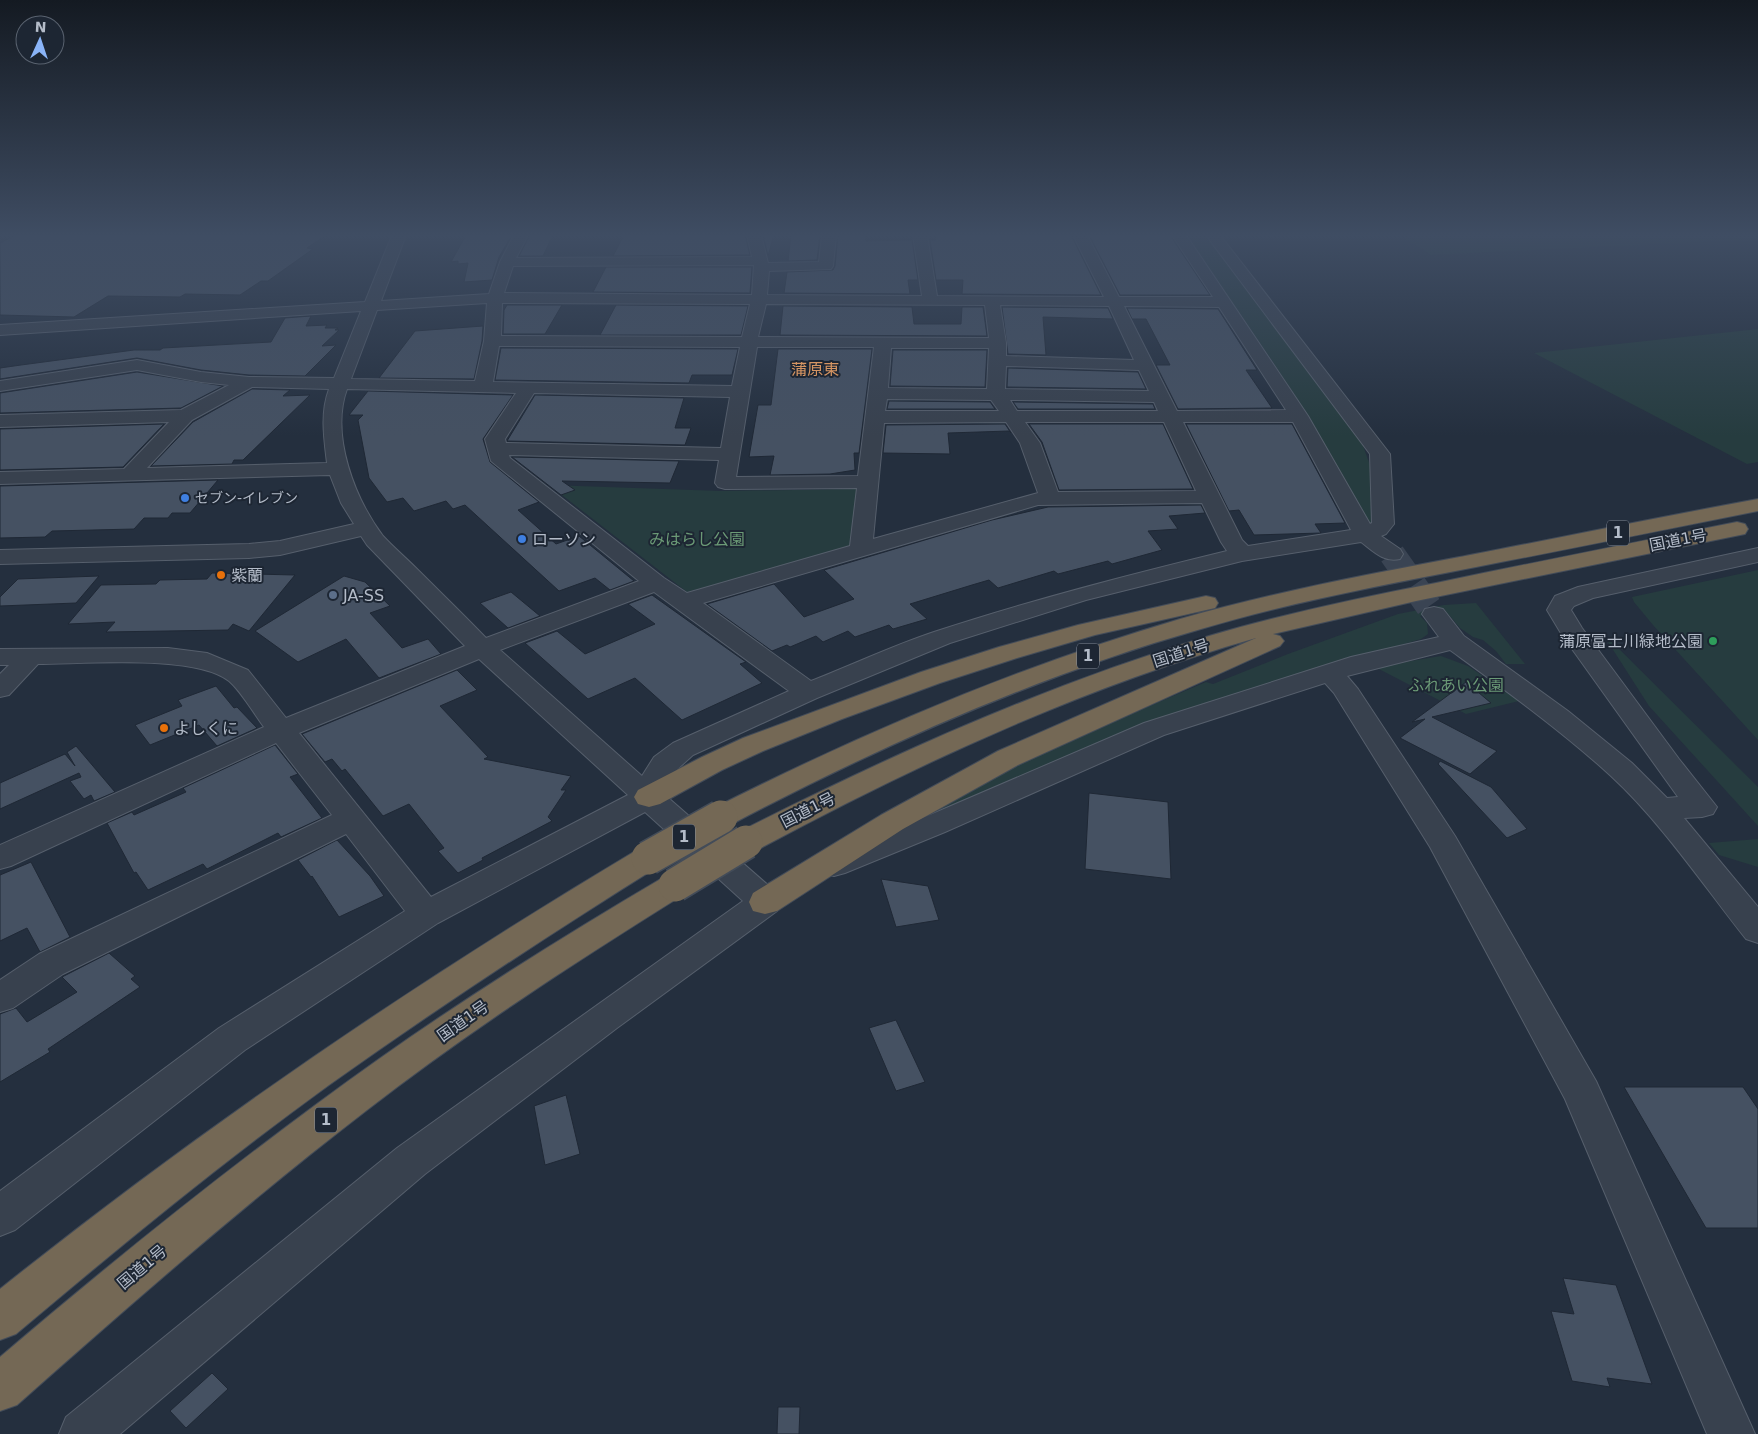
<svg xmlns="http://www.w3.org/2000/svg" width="1758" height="1434" viewBox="0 0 1758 1434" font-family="'DejaVu Sans','Noto Sans JP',sans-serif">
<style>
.green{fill:#263c3f}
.building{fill:#455162;stroke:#1f2835}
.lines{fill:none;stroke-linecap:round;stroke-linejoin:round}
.minor-tunnel{stroke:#3a4453;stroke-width:26;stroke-dasharray:26 12;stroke-linecap:butt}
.minor-casing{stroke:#565f6c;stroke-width:2}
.highway-casing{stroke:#434c59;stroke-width:2}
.minor{fill:#38414e;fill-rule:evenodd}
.highway{fill:#746855;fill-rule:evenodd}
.highway-bridge-casing{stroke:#434c59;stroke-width:36;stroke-linecap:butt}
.highway-bridge{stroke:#746855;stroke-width:33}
.shop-dot{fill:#3f7fe0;stroke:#1d2633;stroke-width:2}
.food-dot{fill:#e8710a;stroke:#1d2633;stroke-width:2}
.service-dot{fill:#5c6f8a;stroke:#1d2633;stroke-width:2}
.leisure-dot{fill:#2e9e5b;stroke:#1d2633;stroke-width:2}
.labels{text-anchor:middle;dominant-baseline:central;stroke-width:4;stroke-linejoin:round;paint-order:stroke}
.far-poi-label{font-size:14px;fill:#b4bcc9;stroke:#1d2633;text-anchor:start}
.shield{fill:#1d2633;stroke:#878f9c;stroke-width:1}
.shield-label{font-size:15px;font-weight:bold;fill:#b4bcc9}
.far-quarter-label{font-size:16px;fill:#d59563;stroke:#1d2633}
.poi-label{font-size:16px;fill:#b4bcc9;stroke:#1d2633;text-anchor:start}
.park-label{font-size:16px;fill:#6b9a76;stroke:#1d2633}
.street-label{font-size:16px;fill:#b4bcc9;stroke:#1d2633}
</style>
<rect width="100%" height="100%" fill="#242f3e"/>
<path class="green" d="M1185 235H1206L1362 443 1371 468 1372 525 1364 519C1316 418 1249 327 1185 235Z
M1400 235H1751L1758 239 1431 255Z
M1758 329V462L1747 464 1534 353Z
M549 485 721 491 858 489 854 547 687 592Z
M1758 570V740L1653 625 1634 602 1632 597Z
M1476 603 1525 664H1506L1496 651 1483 640 1473 637 1460 628 1444 609 1420 616 1427 623 1428 634 1421 639 1242 692 1136 728 898 831 954 796 1051 748 1206 682 1213 684 1288 654 1398 614 1444 605Z
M1601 631 1758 787V826L1649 706Z
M1441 656 1468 666 1519 701 1466 714 1375 667Z
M1758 839V867L1719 855 1709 843Z"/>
<path class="building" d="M16 235H326L307 248 313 249 268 281H261L240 295 185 294 180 297 108 296 74 317 0 315V243Z
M466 235H512L499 257 492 280 464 282 468 263 458 264V261L451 262Z
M530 235H553L543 256H519Z
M624 235H745L750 255 613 256Z
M763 235H774L768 256Z
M791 235H820L817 260 788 261Z
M838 235H865L866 241 912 240 918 280H908L910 294 784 293 787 272 833 270 835 266Z
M935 235H1071L1101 295 962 294 963 280H936L930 240H936Z
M1089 235H1170L1210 295H1120Z
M606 267H752L750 293 593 292Z
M507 305H562L545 334H503L504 310Z
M616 305 748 306 741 335H600Z
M783 306 912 307 914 324H961L962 307H983L987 336 780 335Z
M1002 307 1108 308 1113 319 1043 317 1046 355 1008 354Z
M1127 308 1218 309 1257 370H1246L1272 408 1178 409 1156 365H1170L1146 319H1132Z
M311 316 306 326 327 325 325 328H338L335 330H339L322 346 336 345 305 376 249 375 201 370 137 358 0 379V368L21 365 134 350H160L163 348 271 342 285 318Z
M483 326 482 341 474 379 379 378 415 331Z
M501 348 738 349 732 375H692L689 383 495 380Z
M778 349H872L859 453H854L855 470 830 474 770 475 774 456 749 457 758 405H771Z
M893 350H987L985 387 890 386Z
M1008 368 1138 372 1146 389 1007 387Z
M137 372 223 386 181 408 0 413V393Z
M252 389 290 390 283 396 310 395 243 460H234L232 464 151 466 193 422Z
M368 391 513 395 483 439 490 462 539 502 518 510 556 544 579 536 634 581 610 590 595 578 559 591 465 505 453 509 446 501 414 511 403 498 387 502 369 478 358 420 363 415H349Z
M535 395 684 398 675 428H691L685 445 507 441Z
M889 401 990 402 995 409H887Z
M1013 402 1153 404 1155 409H1018Z
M164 424 123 467 0 470V429Z
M1005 424 1011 433 1009 431 948 433 950 454 883 453 886 425Z
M1029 424H1163L1193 489 1059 490 1042 442Z
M1186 424H1292L1345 523 1315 524 1321 533 1254 535 1239 510 1229 511Z
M512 457 679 461 670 483 562 481 575 490 561 495Z
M218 480 190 513H172L168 518H144L134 529 52 531 45 537 0 538V486Z
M1201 505 1205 513 1169 516 1178 529 1148 531 1162 550 1112 564 1108 561 1058 574 1054 571 998 588 989 580 972 585 910 604 927 619 893 629 889 625 855 637 848 631 823 642 816 636 790 647 787 645 772 651 707 604 774 584 804 617 854 599 824 570 992 520 1048 507Z
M212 573 295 575 249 631 233 624 228 630 106 632 115 622 68 624 101 585 156 584 160 580 207 579Z
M99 576 76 603 0 606V597L18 579Z
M344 576 365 582 390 606 370 613 402 648 428 639 441 654 379 678 346 639 298 662 255 631Z
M511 592 540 616 508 628 480 603Z
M652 595 746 662 740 664 762 683 682 720 635 678 588 699 525 643 557 631 585 654 655 624 628 604Z
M457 670 477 690 440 706 488 757 484 759 571 776 561 790H566L548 817 552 821 482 858 483 860 458 873 438 851 444 848 409 804 383 816 345 769 342 771 332 759 325 762 302 734Z
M1466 682 1491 703 1432 717 1497 751 1470 774 1400 738 1425 719 1412 722Z
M216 686 234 708 237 707 257 728 217 746 199 725 150 745 135 725 182 706 178 700Z
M275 745 298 774 290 777 322 818 281 837 278 833 207 869 203 864 148 890 136 872 134 873 107 823 132 812 134 815 186 792 183 788Z
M76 746 115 792 94 801 91 795 84 799 70 781 81 777 79 773 0 809V783L65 754 75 766 67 752Z
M1440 761 1491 787 1527 829 1507 838 1438 764Z
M1089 793 1168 802 1171 879 1085 869Z
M337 840 370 876 384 896 339 917 312 876 311 877 298 860Z
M31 862 70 937 40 952 27 928 0 941V875Z
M881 879 928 886 939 920 896 927Z
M109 953 135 976 131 979 140 987 48 1049 50 1052 0 1082V1014L16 1008 27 1022 77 992 62 977Z
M896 1020 925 1082 896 1091 869 1028Z
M1624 1087H1743L1758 1109V1228H1706Z
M566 1095 580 1154 545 1165 534 1106Z
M1563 1278 1616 1285 1652 1384 1607 1378 1610 1387 1572 1381 1551 1311 1574 1314Z
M212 1373 228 1389 186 1428 170 1411Z
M778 1407H800L799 1434H777Z"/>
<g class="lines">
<path class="minor-tunnel" d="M1392 554 1434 614"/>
<g class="minor-casing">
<path id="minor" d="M392 235H406L381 301 489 294 500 262 514 235H528L516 258 752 257 747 235H761L768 263 819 262 822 235H836L833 266 831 269 769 271 767 295 922 296 913 235H927L937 296 1104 297 1073 235H1087L1119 297H1213L1172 235H1186L1308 416 1370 524 1372 523 1370 454 1206 235H1220L1390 454 1394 524 1386 534 1381 536 1400 549 1403 554 1400 559C1384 563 1373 551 1361 542L1242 561 1086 600 950 643 817 698 693 755 672 774 665 795 777 893 781 902 777 911 617 1028 425 1174 120 1434H59L66 1417 397 1148 743 901 645 812 438 923 245 1050 15 1230 0 1236V1191L219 1028 405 911 346 834 63 974 13 1008 0 1012V980L39 954 332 815 276 743 11 866 0 869V845L264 727C255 715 240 690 229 681 195 654 84 664 38 664L9 695 0 697V674L9 665H0V649L168 648 207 653 248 670 286 718 465 646 367 545 361 536 280 555 249 558 0 564V550L249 544 280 541 354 524 341 503 330 475 0 484V472L124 469 169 422 0 427V415L181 410 229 385 201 382 137 370 0 391V381L137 360 201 372 249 377 334 378 361 311 0 335V325L365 302ZM754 265 752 295 504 293 513 266ZM487 303 484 341 475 381 351 379 377 310ZM502 303 750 304 742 337 501 336ZM766 304 985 305 989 338 758 337ZM1000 305 1109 306 1134 360 1006 356V343ZM1124 306 1219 307 1286 410 1177 411ZM499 346 740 347 732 386 493 382ZM757 347H874L858 476 736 477ZM891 348H989L987 389 888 388ZM1006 366 1139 370 1149 391 1005 389ZM252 387 329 389C320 413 324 438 327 463L147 468 192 420ZM347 389 516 393 485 439 491 461 639 581 486 638C463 614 439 591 416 568 405 557 393 547 383 536 355 499 330 435 347 389ZM534 393 730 397 721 448 506 443 505 439ZM887 399 991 400 999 411H885ZM1010 400 1154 402 1158 411H1017ZM1006 422 1020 443 1038 493 873 539 884 423ZM1025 422H1164L1196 491 1058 492 1040 443ZM1183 422H1293L1351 530 1248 546 1242 540ZM509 455 719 460 715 483 718 487 725 489 857 488 850 546 687 593 664 578 510 458ZM1202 503 1221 542 1227 551C1129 575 1031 600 934 632 892 646 852 665 811 681L703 603 1038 505ZM654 592 789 691 673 743 654 757 642 776 500 650ZM479 659 628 795 431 897 299 733Z
M1758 548V562L1593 598 1574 606 1571 610 1582 628 1679 759 1717 807 1713 814 1702 817 1684 818 1758 907V943L1746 939C1704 886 1660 821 1611 776 1561 730 1505 690 1450 650L1347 676 1358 689 1455 836 1596 1081 1755 1434H1707L1565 1099 1430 847 1334 693 1325 683 1164 735 945 832 845 873 834 876 823 873 818 865 823 857 923 818 1144 723 1351 657 1439 637 1422 614 1425 609 1434 607 1443 609 1464 636 1568 711 1632 763 1667 798 1678 797 1562 635 1547 610 1555 596 1578 587Z"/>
</g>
<g class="highway-casing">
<path id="highway" d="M1758 499V511C1664 530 1570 549 1476 567 1384 585 1291 602 1201 629 1037 676 882 745 732 824L721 827 710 824 706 817 710 810C862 733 1017 667 1180 619 1274 592 1370 574 1465 556 1563 537 1660 517 1758 499Z
M1737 522 1745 524 1748 529 1745 534 1416 601 1273 634 1280 636 1284 641 1280 646 1018 765 903 829 777 911 765 914 753 911 749 902 753 893 881 815 998 751 1256 638C1081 688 917 764 757 850L746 853 735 850 730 842 735 834C888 756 1044 686 1209 636 1283 614 1359 598 1436 583 1536 562 1636 542 1737 522Z
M1206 596 1215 598 1218 603 1215 608 1095 635 1017 658 940 683 842 719 763 751 722 770 660 804 649 807 638 804 634 797 638 790 702 757 743 738 921 672 999 647 1078 625Z
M648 847 659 850 664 858 659 866C547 936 437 1008 329 1085 221 1163 118 1248 16 1334L0 1340V1289C203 1127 414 983 637 850Z
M675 873 686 877 691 885 686 893C577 961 469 1031 367 1110 246 1203 131 1304 17 1405L0 1411V1357C122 1253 248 1152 379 1059 471 994 567 934 664 877Z"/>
</g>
<use href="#minor" class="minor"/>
<use href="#highway" class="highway"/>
<g class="highway-bridge-casing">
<path id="highway-bridge" d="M648 858 721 817
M675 885 746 842"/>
</g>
<use href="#highway-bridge" class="highway-bridge"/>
</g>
<linearGradient id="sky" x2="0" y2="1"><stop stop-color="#141a22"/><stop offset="0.54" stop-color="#3f4d63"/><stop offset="1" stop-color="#3f4d63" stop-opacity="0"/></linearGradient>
<rect width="1758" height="436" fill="url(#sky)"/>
<g class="shop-dot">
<circle cx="185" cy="498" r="5"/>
<circle cx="522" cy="539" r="5"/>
</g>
<g class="food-dot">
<circle cx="221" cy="575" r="5"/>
<circle cx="164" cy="728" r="5"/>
</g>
<circle class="service-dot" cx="333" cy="595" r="5"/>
<circle class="leisure-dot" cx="1713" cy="641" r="5"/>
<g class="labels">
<g class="far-poi-label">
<text x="195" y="498">セブン-イレブン</text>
</g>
<g class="shield">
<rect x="1607" y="520.5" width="22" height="25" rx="4"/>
<rect x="1077" y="643.5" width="22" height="25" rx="4"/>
<rect x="673" y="824.5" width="22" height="25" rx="4"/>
<rect x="315" y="1107.5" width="22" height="25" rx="4"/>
</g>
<g class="shield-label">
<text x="1618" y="533">1</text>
<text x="1088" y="656">1</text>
<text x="684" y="837">1</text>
<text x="326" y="1120">1</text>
</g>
<g class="far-quarter-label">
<text x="815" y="369">蒲原東</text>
</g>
<g class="poi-label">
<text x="532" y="539">ローソン</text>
<text x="231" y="575">紫蘭</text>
<text x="343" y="595">JA-SS</text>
<text x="1703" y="641" text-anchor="end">蒲原富士川緑地公園</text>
<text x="174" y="728">よしくに</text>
</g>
<g class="park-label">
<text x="697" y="539">みはらし公園</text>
<text x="1456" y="685">ふれあい公園</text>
</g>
<g class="street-label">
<text transform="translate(1678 540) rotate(-11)">国道1号</text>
<text transform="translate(1181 653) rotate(-18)">国道1号</text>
<text transform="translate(808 810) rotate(-27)">国道1号</text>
<text transform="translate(463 1021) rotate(-35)">国道1号</text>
<text transform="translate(142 1267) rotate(-40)">国道1号</text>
</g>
</g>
<g transform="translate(40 40) rotate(3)"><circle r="24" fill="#1d2633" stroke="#59626f"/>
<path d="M0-4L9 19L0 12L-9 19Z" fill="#8ab4f8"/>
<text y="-8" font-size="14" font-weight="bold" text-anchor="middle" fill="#b4bcc9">N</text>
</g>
</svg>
